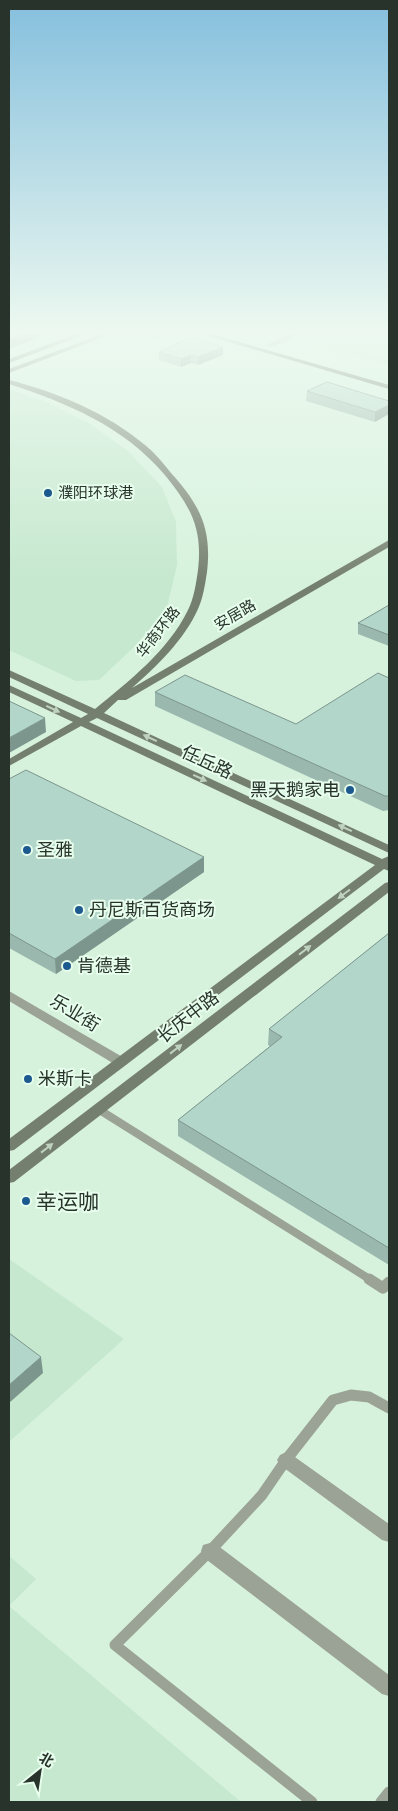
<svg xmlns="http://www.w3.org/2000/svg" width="398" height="1811" viewBox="0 0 398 1811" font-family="'Zilla Slab','Noto Sans SC',serif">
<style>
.built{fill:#c5e8ce}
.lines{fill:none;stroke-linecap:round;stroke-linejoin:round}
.path{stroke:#899d8e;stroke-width:2;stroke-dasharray:3 2;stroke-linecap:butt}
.lane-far1{stroke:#9ba296;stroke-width:8}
.lane{stroke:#9ba296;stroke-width:11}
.street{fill:#9ba296;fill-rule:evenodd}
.secondary{fill:#757f6f;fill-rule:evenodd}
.primary{fill:#5a6753;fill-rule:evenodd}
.wall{fill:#9ab8ae}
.shaded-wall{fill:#7d968d}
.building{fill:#b3d6ca;stroke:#7d968d}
.oneway{fill:#bfd2c1}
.poi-dot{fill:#1b598f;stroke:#e7feed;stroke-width:2}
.labels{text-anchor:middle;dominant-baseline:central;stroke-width:4;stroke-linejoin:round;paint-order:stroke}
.far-poi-label{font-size:15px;fill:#28332b;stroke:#e7feed;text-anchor:start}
.far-street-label{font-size:15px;fill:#28332b;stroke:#e7feed}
.street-label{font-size:18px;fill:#28332b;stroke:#e7feed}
.poi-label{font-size:18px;fill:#28332b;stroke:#e7feed;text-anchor:start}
.near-poi-label{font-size:21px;fill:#28332b;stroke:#e7feed;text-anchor:start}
</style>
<rect width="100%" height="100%" fill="#d6f2dd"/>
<path class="built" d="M323,330H389V366L298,340Z
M9,389L44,401L89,423L128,451L162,487L176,522L177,565L167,607L136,645L99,680L76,681L9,650Z
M9,1259L124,1339L9,1442Z
M9,1556L36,1579L9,1606L241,1802H9Z"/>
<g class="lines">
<path class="path" d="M150,334L163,336L151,339L148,337Z"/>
<path class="lane-far1" d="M98,1109L371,1280"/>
<path class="lane" d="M369,1279L383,1288L389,1282
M312,1802L115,1645L210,1551L262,1495L286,1460L333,1400L351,1395L369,1397L389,1408
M381,1802L389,1792"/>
<path class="street" d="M300,330H309L273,347L266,345Z
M9,991L126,1059L128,1062L126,1065H116L9,1001Z
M286,1452L292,1455L389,1524V1542L382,1540L280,1465L277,1460L280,1455Z
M210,1543L217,1545L389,1675V1696L382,1694L203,1557L201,1551L203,1545Z"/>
<path class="secondary" d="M87,330H97L9,363V359Z
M113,330H122L9,373V369Z
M9,380C57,392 107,413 145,445C155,453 163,463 171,473C200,505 212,529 207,572C205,585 203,598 198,609C184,640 157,666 132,688L389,540V547L126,700H118L104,713L389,845V853L97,718L89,722L382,859L389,856V871L384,869L14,1150L9,1151V1139L375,865L81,726L9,766V759L73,722L9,692V685L81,718L88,714L9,677V670L95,709C129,681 168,651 188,610C194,598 196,584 198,570C203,527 190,506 164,474C123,426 67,403 9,384Z
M389,882V892L14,1182L9,1183V1170L385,883Z"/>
<path class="primary" d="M188,330H198L389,385V389Z"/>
</g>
<path class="wall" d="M159,352L223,355L198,365L191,363L181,367L159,360Z
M307,391L389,401L375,422L306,401Z
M389,605V646L358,634V623Z
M389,678V810L383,811L155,706V692L296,724Z
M9,779L204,857V872L56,974L9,948Z
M389,933V1265L178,1136V1120L270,1046L268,1045L269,1029Z"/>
<path class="shaded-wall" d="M35,330H58L9,349V339Z
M223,347V355L198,365V357Z
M191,355V363L181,367V359Z
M389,405V414L375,422V412Z
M45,718L46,732L9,753V738Z
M204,857V872L56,974L55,959Z
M41,1357L43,1373L9,1403V1385Z"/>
<path class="building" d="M9,330H35L9,339Z
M191,337L223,347L198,357L191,355L181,359L159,352Z
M327,382L389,401V405L375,412L307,391Z
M389,605V635L358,623Z
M378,673L389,678V796H385L155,692L185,675L296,724Z
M9,701L45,718L9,738Z
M26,770L204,857L55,959L9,933V779Z
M389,933V1248L178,1120L282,1037L269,1029Z
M9,1333L41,1357L9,1385Z"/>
<defs><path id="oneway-solid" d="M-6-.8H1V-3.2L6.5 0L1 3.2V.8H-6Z" transform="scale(1.25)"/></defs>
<g class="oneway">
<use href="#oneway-solid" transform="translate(53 709) rotate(25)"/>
<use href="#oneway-solid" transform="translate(150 738) rotate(-155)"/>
<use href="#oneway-solid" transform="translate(200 778) rotate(25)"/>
<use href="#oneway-solid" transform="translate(345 828) rotate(-155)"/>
<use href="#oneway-solid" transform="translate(344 894) rotate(143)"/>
<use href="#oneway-solid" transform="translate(305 950) rotate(-38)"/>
<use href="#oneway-solid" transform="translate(176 1049) rotate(-38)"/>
<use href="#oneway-solid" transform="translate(47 1148) rotate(-38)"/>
</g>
<linearGradient id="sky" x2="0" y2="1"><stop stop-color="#85bfdd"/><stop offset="0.57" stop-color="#edf9f0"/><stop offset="1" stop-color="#edf9f0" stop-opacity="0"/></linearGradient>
<rect width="398" height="583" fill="url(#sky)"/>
<g class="poi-dot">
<circle cx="48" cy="493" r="5"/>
<circle cx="350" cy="790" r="5"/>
<circle cx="27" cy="850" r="5"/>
<circle cx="79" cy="910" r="5"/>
<circle cx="67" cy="966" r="5"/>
<circle cx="28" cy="1079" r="5"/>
<circle cx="26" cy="1201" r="5"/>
</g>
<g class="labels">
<g class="far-poi-label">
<text x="58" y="493">濮阳环球港</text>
</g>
<g class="far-street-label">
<text transform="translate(235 615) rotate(-30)">安居路</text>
<text transform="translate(158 632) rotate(-52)">华商环路</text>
</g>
<g class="street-label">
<text transform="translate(207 762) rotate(25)">任丘路</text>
<text transform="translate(75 1013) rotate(31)">乐业街</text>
<text transform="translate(188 1017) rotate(-38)">长庆中路</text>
</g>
<g class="poi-label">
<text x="340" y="790" text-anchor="end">黑天鹅家电</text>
<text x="37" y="850">圣雅</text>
<text x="89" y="910">丹尼斯百货商场</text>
<text x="77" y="966">肯德基</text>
<text x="38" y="1079">米斯卡</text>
</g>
<g class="near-poi-label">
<text x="36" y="1201">幸运咖</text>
</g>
</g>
<rect width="398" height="1811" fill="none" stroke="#28332b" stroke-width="20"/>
<g transform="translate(40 1771) rotate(30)" stroke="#e7feed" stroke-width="4" paint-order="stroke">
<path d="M0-4L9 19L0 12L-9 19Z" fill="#28332b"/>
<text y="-8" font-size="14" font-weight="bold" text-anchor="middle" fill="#28332b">北</text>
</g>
</svg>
